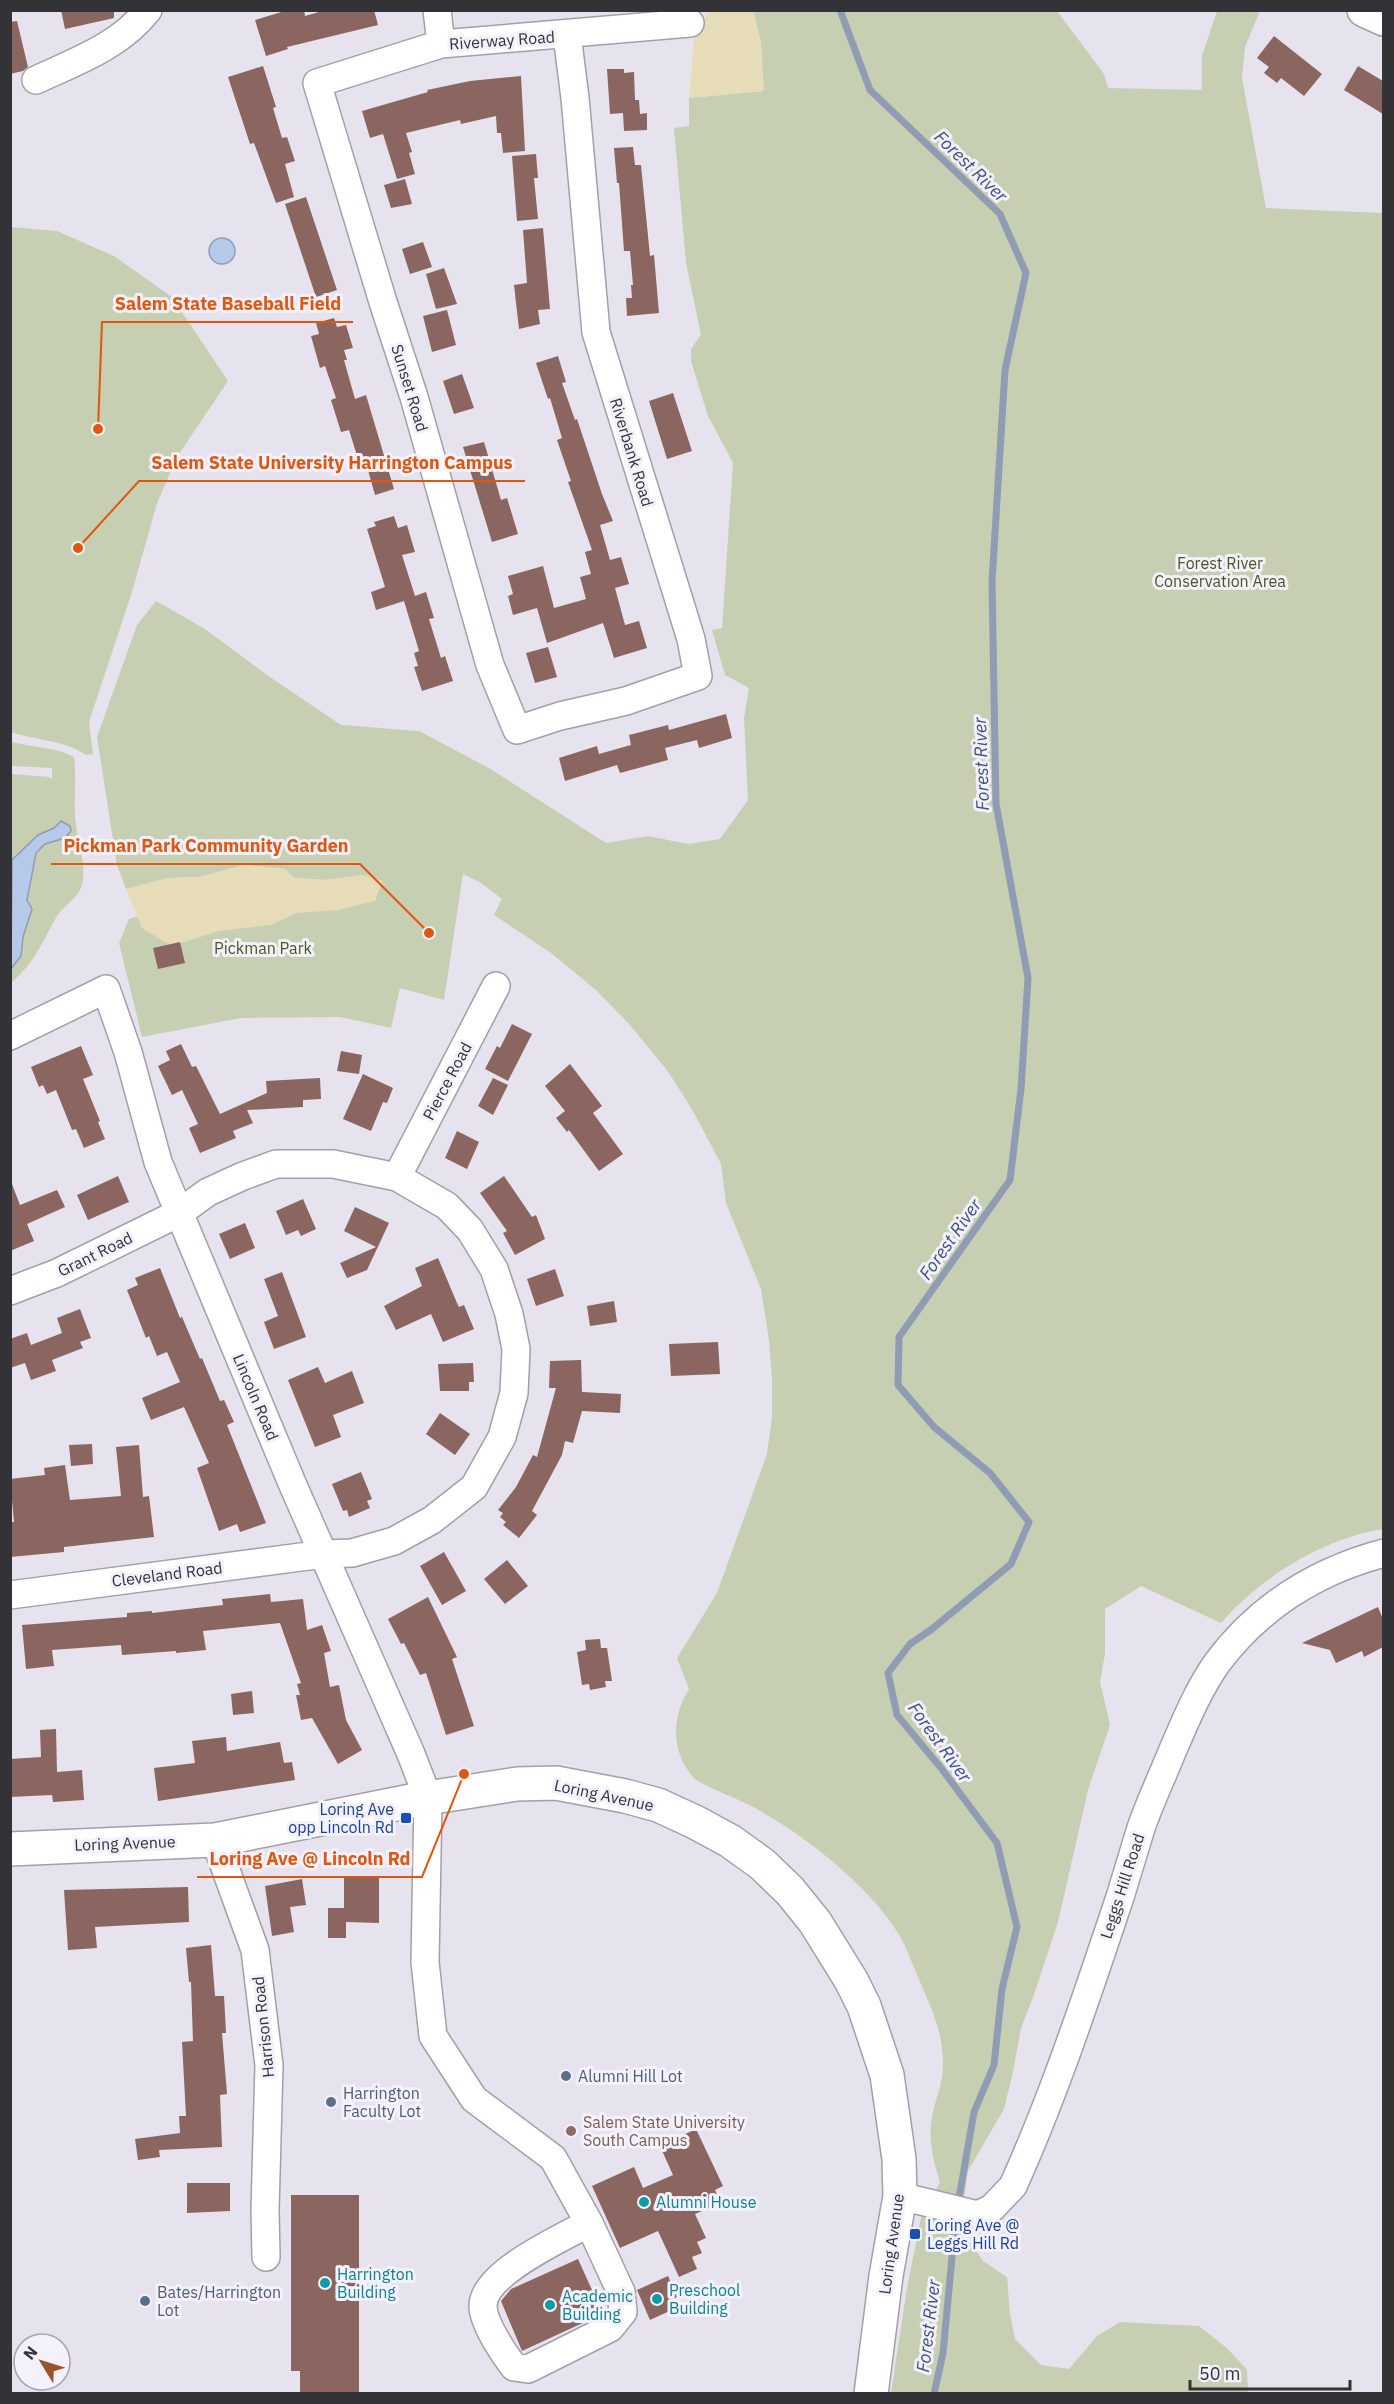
<svg xmlns="http://www.w3.org/2000/svg" width="1394" height="2404" viewBox="0 0 1394 2404" font-family="'IBM Plex Sans',sans-serif">
<style>
.green{fill:#c6cfb2}
.sand{fill:#e6dcb7}
.water{fill:#b7c9e9;stroke:#8f9cb3;stroke-width:1.5}
.lines{fill:none;stroke-linecap:round;stroke-linejoin:round}
.stream{stroke:#8f9cb3;stroke-width:7}
.building{fill:#8b655f}
.minor-casing{stroke:#a39fa9;stroke-width:30}
.major-casing{stroke:#a39fa9;stroke-width:36}
.highway-casing{stroke:#a39fa9;stroke-width:36}
.minor{stroke:#fff;stroke-width:27}
.major{stroke:#fff;stroke-width:33}
.highway{stroke:#fff;stroke-width:33}
.transit-dot{fill:#1a4fb4;stroke:#f4f0fc;stroke-width:2}
.service-dot{fill:#5c6f8a;stroke:#f4f0fc;stroke-width:2}
.education-dot{fill:#8d6e63;stroke:#f4f0fc;stroke-width:2}
.culture-dot{fill:#0f9aa8;stroke:#f4f0fc;stroke-width:2}
.labels{text-anchor:middle;dominant-baseline:central;stroke-width:6;stroke-linejoin:round;paint-order:stroke}
.street-label{font-size:16px;fill:#333236;stroke:#f4f0fc}
.park-label{font-size:16px;fill:#485620;stroke:#f4f0fc}
.transit-label{font-size:16px;fill:#164399;stroke:#f4f0fc;text-anchor:end}
.service-label{font-size:16px;fill:#4e5e75;stroke:#f4f0fc;text-anchor:start}
.education-label{font-size:16px;fill:#785e54;stroke:#f4f0fc;text-anchor:start}
.culture-label{font-size:16px;fill:#0d838f;stroke:#f4f0fc;text-anchor:start}
.water-label{font-size:18px;font-style:italic;fill:#3a517e;stroke:#f4f0fc}
.leader{fill:none;stroke:#df570e;stroke-width:2}
.callout-dot{fill:#df570e;stroke:#f4f0fc;stroke-width:2}
.callout-label{font-size:18px;text-anchor:middle;font-weight:bold;fill:#df570e;stroke:#f4f0fc;stroke-width:6;stroke-linejoin:round;paint-order:stroke}
</style>
<rect width="100%" height="100%" fill="#e7e3ee"/>
<path class="green" d="M753,11H1057L1104,74L1108,88L1202,90V56L1217,11H1260L1245,47L1242,78L1266,208L1383,213V1529C1322,1539 1261,1577 1221,1623L1141,1586L1105,1609V1654L1100,1682L1110,1725L1088,1790L1058,1922L1035,1992L1021,2028L1013,2072L1004,2109L968,2171L960,2227L983,2261L1007,2277L1010,2314L1015,2339L1041,2365L1069,2369L1097,2336L1120,2322L1199,2326L1228,2349L1247,2370L1248,2393H891L907,2288L921,2218L940,2182C934,2163 929,2144 931,2124C933,2104 943,2085 943,2066C944,2031 928,2001 915,1970C910,1958 905,1944 898,1933C890,1920 880,1908 870,1897C836,1861 798,1832 755,1808C743,1801 701,1785 694,1778C671,1753 671,1717 689,1689L677,1658L717,1593L767,1454L772,1417V1379L769,1340L761,1289L726,1203L721,1164L693,1111L667,1070L630,1025L596,990L551,953L494,915L502,899L481,883L463,874L444,1000L400,988L391,1028L340,1017L241,1018L142,1037L119,943L129,919L253,877L335,884L363,875L326,880L294,878L285,869L244,865L199,877L168,878L126,889L117,865L97,737L137,625L156,601L205,629L270,677L341,725L419,731L489,768L606,843L648,836L688,844L720,839L748,800L744,718L749,688L725,675L712,630L722,628L733,463L708,416L691,361V349L701,335L686,263L674,128L689,126V98L763,91L761,43Z
M11,227L57,231L114,256L172,297L228,381L177,457L157,503L132,592L89,722L93,754L86,755C63,739 36,741 11,732Z
M11,742L60,751L74,757C77,780 73,802 76,825C78,843 87,866 82,884C79,898 64,905 57,916C41,944 36,961 11,983V774L49,777L52,779V768L11,766Z"/>
<path class="sand" d="M709,11H753L761,43L764,91L689,98L694,40Z
M244,865L285,869L294,878L326,880L363,875L383,881L375,901L338,910L297,913L271,925L219,931L172,946L142,928L126,889L168,878L199,877Z"/>
<path class="water" d="M209 251a13 13 0 1 1 26 0a13 13 0 1 1-26 0Z
M61,821L70,826L71,831L65,838L45,844L36,853L27,900L32,909L23,937L21,956L11,969L12,860L38,835L54,828Z"/>
<g class="lines">
<path class="stream" d="M840,10L870,90L1000,214L1026,273L1005,370L992,582L996,804L1028,978L1021,1089L1010,1180L899,1337L898,1385L934,1427L990,1473L1029,1522L1011,1564L932,1629L910,1644L888,1673L897,1715L941,1768L997,1843L1017,1927L1002,1989L994,2065L974,2112L958,2204
M934,2394L943,2353L956,2215"/>
</g>
<path class="building" d="M61,10H114V18L65,29Z
M288,10H304L305,16L326,10H374L378,25L287,47L288,49L266,56L255,20Z
M17,21L28,67L23,71L10,74V22Z
M1274,36L1322,74L1304,96L1281,78L1277,83L1264,73L1269,67L1257,58Z
M263,66L276,107L273,108L282,138L287,137L295,161L285,164L294,197L276,203L254,143L250,144L228,77Z
M1358,66L1383,81V114L1344,90Z
M607,69H624V73L634,72L635,100H639L640,114L647,113V130L624,131L623,113L610,114Z
M521,76L525,151L503,153L501,133H497L496,116L461,124L460,120L406,133L412,152L409,153L415,174L397,179L383,134L370,138L362,111L428,92L427,90L470,81Z
M633,147L635,165H641L650,256L654,255L659,313L627,316L626,298H632L631,285H633L630,251H624L619,183H617L614,148Z
M536,154L538,178H534L538,219L517,221L512,156Z
M405,179L412,204L391,208L384,185Z
M306,197L337,290L316,297L285,204Z
M543,228L550,309L538,310L540,324L519,329L514,285L527,283L523,230Z
M423,242L432,267L410,274L402,249Z
M444,268L457,304L436,309L426,274Z
M447,310L456,345L432,352L423,316Z
M334,318L337,327L346,325L353,348L344,350L347,360H344L355,399L366,395L394,489L375,495L366,463L360,465L349,430L341,432L331,400L336,398L325,366L320,368L311,336L319,334L316,323Z
M558,356L566,382L562,383L575,420L577,419L602,494L613,521L600,525L610,560L621,557L629,584L615,588L625,625L639,621L647,648L614,658L603,623L547,643L537,608L513,615L508,596L513,594L508,576L543,566L554,608L586,599L580,577L591,574L585,552L592,550L568,482L571,481L557,440L562,438L550,398L548,399L536,363Z
M462,374L474,408L454,414L443,381Z
M673,393L692,451L667,459L649,401Z
M484,442L501,500L507,498L518,534L492,542L463,447Z
M394,516L398,528L407,525L415,552L402,555L415,596L426,592L434,618L429,619L441,658L445,656L453,681L422,691L414,667L418,666L414,653L419,651L404,601L376,610L371,592L385,587L367,529L376,526L374,522Z
M548,647L557,677L535,683L526,653Z
M726,714L732,738L699,748L697,740L665,748L668,760L620,773L617,765L565,781L559,758L597,746L599,754L631,745L629,735L668,725L669,730Z
M180,942L185,963L158,969L153,948Z
M512,1024L532,1034L508,1081L485,1069L497,1046L500,1048Z
M181,1044L192,1067L196,1066L220,1114L267,1093L266,1081L320,1078L321,1099L303,1100V1107L247,1110L253,1123L233,1131L236,1138L200,1153L189,1128L198,1124L182,1090L172,1095L158,1066L170,1060L166,1051Z
M81,1046L93,1075L83,1079L100,1121L98,1122L105,1139L84,1148L76,1129L72,1130L56,1090L47,1094L43,1085L39,1087L31,1067Z
M341,1051L362,1055L359,1074L337,1071Z
M570,1064L602,1106L593,1113L623,1154L599,1171L569,1130L567,1132L556,1118L565,1111L545,1086Z
M363,1074L393,1088L387,1103L383,1102L371,1131L343,1119Z
M493,1078L508,1085L493,1115L478,1106Z
M457,1131L479,1142L467,1169L445,1158Z
M118,1176L129,1202L88,1220L77,1195Z
M504,1176L532,1217L536,1215L545,1239L515,1255L503,1233L507,1231L480,1193Z
M10,1184H12L20,1205L57,1190L65,1207L27,1224L34,1241L10,1251Z
M303,1199L316,1229L301,1236L298,1230L286,1235L276,1211Z
M355,1207L389,1223L367,1270L347,1278L340,1263L376,1247L344,1231Z
M245,1223L255,1248L230,1259L219,1234Z
M438,1258L457,1303L459,1307L464,1305L474,1329L443,1342L431,1314L396,1330L384,1306L422,1286L415,1268Z
M160,1268L180,1318L182,1317L200,1359L202,1358L220,1401L224,1400L234,1422L227,1425L266,1523L240,1532L237,1524L219,1531L197,1468L209,1463L184,1407L151,1420L142,1398L180,1382L167,1352L157,1356L149,1336L146,1338L127,1290L138,1285L135,1278Z
M555,1269L564,1296L536,1306L527,1279Z
M282,1272L306,1337L274,1349L264,1322L278,1316L264,1279Z
M614,1301L617,1322L590,1326L587,1306Z
M80,1309L91,1338L80,1342L83,1348L52,1360L56,1371L31,1380L25,1363L10,1368V1339L27,1333L31,1345L62,1333L57,1318Z
M718,1342L720,1374L671,1376L669,1344Z
M581,1360L582,1392L621,1394L620,1413L582,1411L573,1443L565,1441L562,1455L532,1511L537,1515L519,1538L503,1525L506,1522L500,1517L503,1513L498,1510L516,1487L533,1455L537,1457L556,1388H549L550,1361Z
M473,1363L474,1382H469V1391H440L438,1364Z
M318,1367L325,1383L352,1371L364,1403L333,1415L341,1437L315,1447L288,1380Z
M440,1413L470,1434L455,1455L426,1434Z
M92,1444L93,1464L71,1466L69,1445Z
M139,1445L143,1497L149,1496L154,1537L64,1547V1552L10,1557V1522H14L10,1479L45,1475L44,1468L65,1465L70,1500L121,1496L116,1447Z
M361,1472L372,1499L367,1501L370,1508L349,1517L347,1510L343,1511L332,1484Z
M444,1552L466,1591L442,1605L420,1566Z
M507,1560L528,1586L505,1604L484,1579Z
M270,1594L271,1602L303,1599L307,1630L322,1625L331,1651L324,1653L330,1687L339,1685L346,1720L362,1750L338,1764L312,1718L301,1720L296,1695H300L297,1684L301,1683L280,1623L203,1631L206,1650L176,1653V1651L122,1655L121,1645L52,1650L54,1666L26,1669L22,1625L127,1617V1613L152,1611V1613L223,1605L222,1599Z
M428,1597L457,1657L452,1659L474,1726L446,1735L426,1673L420,1675L404,1643L401,1644L388,1619Z
M1378,1607L1383,1619V1647L1364,1657L1362,1651L1336,1663L1330,1650L1302,1643Z
M600,1639L601,1648H607L612,1681H605L606,1687L590,1690L589,1684L582,1685L577,1652L586,1650L585,1640Z
M252,1691L254,1713L233,1715L231,1694Z
M56,1729L57,1772L82,1770L84,1800L53,1802L52,1795L10,1797V1759L41,1757L40,1730Z
M226,1737L227,1751L280,1742L284,1763L292,1762L295,1780L158,1801L154,1768L195,1763L192,1741Z
M344,1878H379V1923L346,1922V1938H328V1908H344Z
M302,1879L306,1905L290,1907L294,1932L272,1936L265,1886Z
M188,1887L189,1922L95,1927L97,1948L68,1950L64,1890Z
M211,1945L215,1996H224L226,2033H222L227,2094L220,2095L222,2147L159,2150L160,2157L138,2160L135,2139L180,2133L179,2116H186L182,2042L193,2041L191,1982H189L186,1948Z
M696,2129L723,2186L715,2190L721,2203L695,2214L706,2238L697,2242L702,2253L692,2257L697,2269L679,2277L658,2231L620,2248L592,2186L634,2167L643,2188L673,2175L660,2146Z
M187,2183H230V2211L187,2213Z
M291,2195H359V2394H300V2371H291Z
M578,2259L602,2312L600,2315L522,2351L501,2301L511,2289Z
M668,2276L677,2297L670,2300L674,2309L650,2320L637,2290Z"/>
<g class="lines">
<defs>
<path id="minor" d="M437,10L441,44
M567,35L575,98L596,332L691,639L698,676L626,701L560,716L517,730L490,665L414,397L383,302L317,83L441,44L690,23
M36,80C77,61 120,46 148,10
M10,1036L106,989L128,1052L158,1162L292,1483L411,1754L428,1798L425,1962L433,2036L474,2099L553,2158L589,2223L621,2292L623,2312L610,2328L528,2369L514,2367C504,2354 483,2323 483,2306C483,2273 562,2238 589,2223
M397,1177L496,986
M10,1291L57,1273L179,1213L208,1192L243,1176L276,1164H333L397,1177L447,1206L470,1230L494,1269L509,1314L516,1349L514,1393L502,1437L474,1487L432,1520L394,1541L352,1553L324,1554L10,1595
M215,1840L255,1950L269,2065L265,2210L266,2257
M900,2196L978,2215L992,2208L1013,2186C1055,2093 1087,1995 1120,1897C1127,1874 1134,1851 1141,1828C1150,1802 1162,1777 1172,1752C1185,1722 1198,1690 1217,1663C1259,1607 1316,1571 1384,1553"/>
<path id="major" d="M1364,10L1384,19"/>
<path id="highway" d="M10,1849L215,1840L421,1799L517,1784L556,1783L625,1796L658,1805L695,1822L730,1841L762,1864L790,1891L815,1922L851,1980L864,2006L887,2075L899,2159L900,2196L886,2276L871,2394"/>
</defs>
<use href="#minor" class="minor-casing"/>
<use href="#major" class="major-casing"/>
<use href="#highway" class="highway-casing"/>
<use href="#minor" class="minor"/>
<use href="#major" class="major"/>
<use href="#highway" class="highway"/>
</g>
<g class="transit-dot">
<rect x="400" y="1812" width="12" height="12" rx="3"/>
<rect x="909" y="2228" width="12" height="12" rx="3"/>
</g>
<g class="service-dot">
<circle cx="566" cy="2076" r="6"/>
<circle cx="331" cy="2102" r="6"/>
<circle cx="145" cy="2301" r="6"/>
</g>
<circle class="education-dot" cx="571" cy="2131" r="6"/>
<g class="culture-dot">
<circle cx="644" cy="2202" r="6"/>
<circle cx="325" cy="2283" r="6"/>
<circle cx="657" cy="2299" r="6"/>
<circle cx="550" cy="2305" r="6"/>
</g>
<g class="labels">
<g class="street-label">
<text transform="translate(502 40) rotate(-4)">Riverway Road</text>
<text transform="translate(410 388) rotate(73)">Sunset Road</text>
<text transform="translate(632 452) rotate(73)">Riverbank Road</text>
<text transform="translate(447 1081) rotate(-62)">Pierce Road</text>
<text transform="translate(95 1254) rotate(-26)">Grant Road</text>
<text transform="translate(256 1397) rotate(67)">Lincoln Road</text>
<text transform="translate(167 1574) rotate(-7)">Cleveland Road</text>
<text transform="translate(604 1795) rotate(12)">Loring Avenue</text>
<text transform="translate(125 1843) rotate(-2)">Loring Avenue</text>
<text transform="translate(1122 1886) rotate(-72)">Leggs Hill Road</text>
<text transform="translate(263 2027) rotate(-96)">Harrison Road</text>
<text transform="translate(891 2244) rotate(-82)">Loring Avenue</text>
</g>
<g class="park-label">
<text x="1220" y="563">Forest River<tspan x="1220" dy="18">Conservation Area</tspan></text>
<text x="263" y="948">Pickman Park</text>
</g>
<g class="transit-label">
<text x="394" y="1809">Loring Ave<tspan x="394" dy="18">opp Lincoln Rd</tspan></text>
<text x="927" y="2225" text-anchor="start">Loring Ave @<tspan x="927" dy="18">Leggs Hill Rd</tspan></text>
</g>
<g class="service-label">
<text x="578" y="2076">Alumni Hill Lot</text>
<text x="343" y="2093">Harrington<tspan x="343" dy="18">Faculty Lot</tspan></text>
<text x="157" y="2292">Bates/Harrington<tspan x="157" dy="18">Lot</tspan></text>
</g>
<g class="education-label">
<text x="583" y="2122">Salem State University<tspan x="583" dy="18">South Campus</tspan></text>
</g>
<g class="culture-label">
<text x="656" y="2202">Alumni House</text>
<text x="337" y="2274">Harrington<tspan x="337" dy="18">Building</tspan></text>
<text x="669" y="2290">Preschool<tspan x="669" dy="18">Building</tspan></text>
<text x="562" y="2296">Academic<tspan x="562" dy="18">Building</tspan></text>
</g>
<g class="water-label">
<text transform="translate(971 166) rotate(44)">Forest River</text>
<text transform="translate(981 764) rotate(-92)">Forest River</text>
<text transform="translate(950 1239) rotate(-55)">Forest River</text>
<text transform="translate(940 1742) rotate(54)">Forest River</text>
<text transform="translate(928 2326) rotate(-83)">Forest River</text>
</g>
</g>
<path class="leader" d="M98 429L102 322H353M78 548L139 481H525M429 933L360 864H51M464 1774L422 1877H197"/>
<g class="callout-dot">
<circle cx="98" cy="429" r="6"/>
<circle cx="78" cy="548" r="6"/>
<circle cx="429" cy="933" r="6"/>
<circle cx="464" cy="1774" r="6"/>
</g>
<g class="callout-label">
<text x="228" y="310">Salem State Baseball Field</text>
<text x="332" y="469">Salem State University Harrington Campus</text>
<text x="206" y="852">Pickman Park Community Garden</text>
<text x="310" y="1865">Loring Ave @ Lincoln Rd</text>
</g>
<rect width="1394" height="2404" fill="none" stroke="#333236" stroke-width="24"/>
<g transform="translate(42 2362) rotate(308)"><circle r="28" fill="#f4f0fc" stroke="#a7a4ad" stroke-width="1.5"/>
<path d="M0-4.5L10 22L0 15L-10 22Z" fill="#995529"/>
<text y="-9" font-size="16" font-weight="bold" text-anchor="middle" fill="#333236">N</text>
</g>
<path d="M1190 2380v9h160v-9" fill="none" stroke="#333236" stroke-width="3"/>
<text x="1199" y="2380" font-size="18" fill="#333236" stroke="#f4f0fc" stroke-width="4.5" paint-order="stroke">50 m</text>
</svg>
